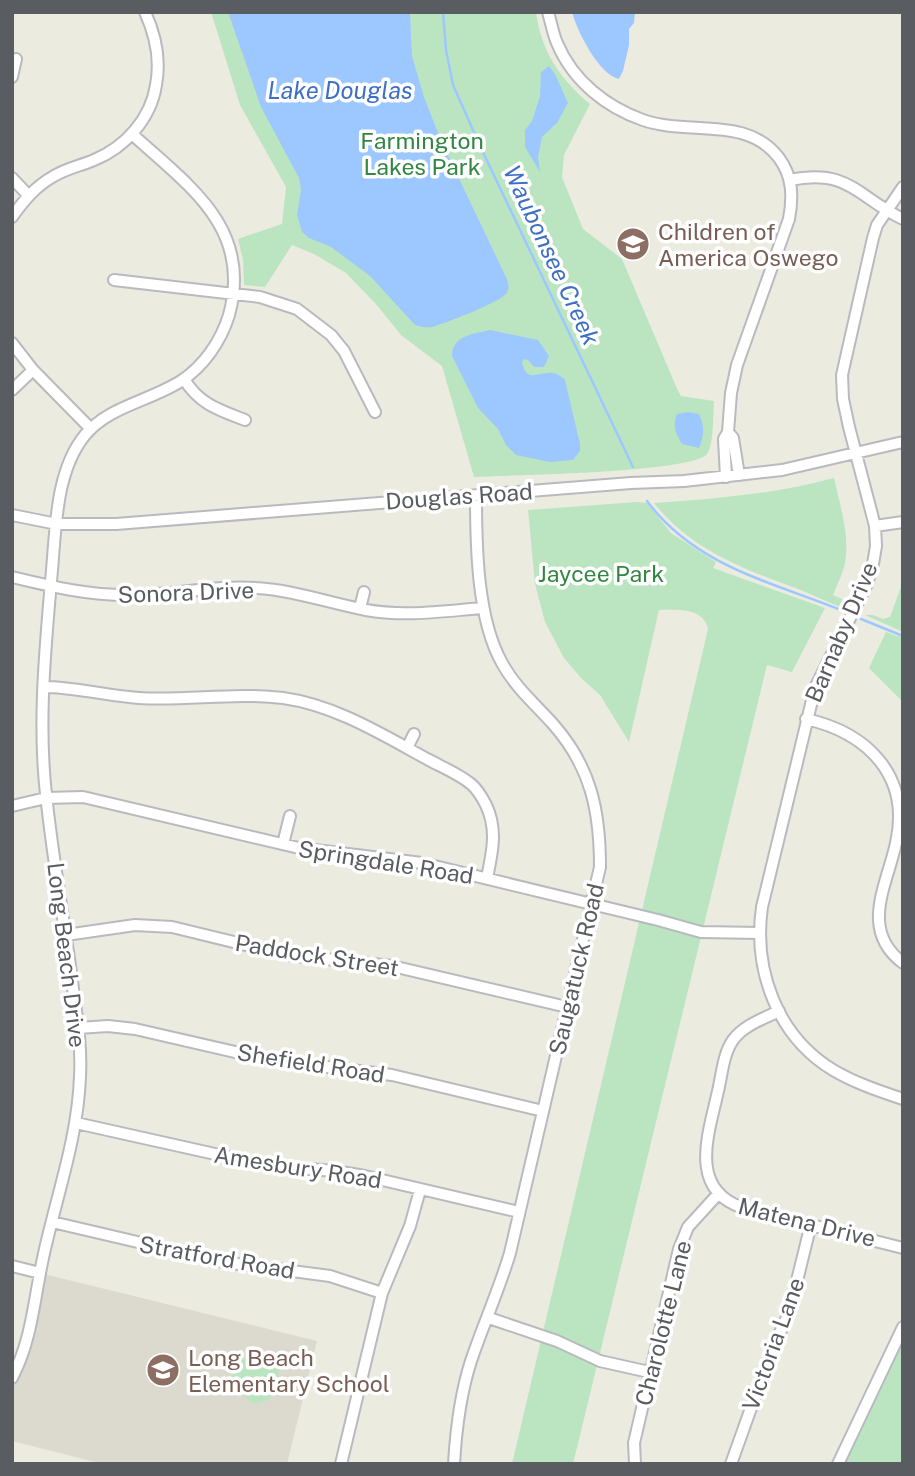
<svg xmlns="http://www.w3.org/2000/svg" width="915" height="1476" viewBox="0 0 915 1476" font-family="'Public Sans',sans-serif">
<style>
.education{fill:#dcdace}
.green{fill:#bbe5c0}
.water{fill:#9dc8ff}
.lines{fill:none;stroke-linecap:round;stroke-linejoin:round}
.stream{stroke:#9dc8ff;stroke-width:2.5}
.minor-casing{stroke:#b8babf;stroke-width:14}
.minor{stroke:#fff;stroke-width:10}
.labels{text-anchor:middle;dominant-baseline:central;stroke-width:7;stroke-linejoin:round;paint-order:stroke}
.park-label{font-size:23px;fill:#338641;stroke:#fff}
.education-label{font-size:23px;fill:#785e54;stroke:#fff;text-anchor:start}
.street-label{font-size:23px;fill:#595c61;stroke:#fff}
.water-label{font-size:24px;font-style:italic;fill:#3e6fc4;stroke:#fff}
</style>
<rect width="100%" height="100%" fill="#ecebe0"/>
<path class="education" d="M40,1273L317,1341L287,1464H103L12,1441V1378Z"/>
<path class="green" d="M211,12H536C541,51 560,79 590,104L564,155L562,177L583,229L622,259L678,391L681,396L714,401C713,413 714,445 707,454C692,473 510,475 474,477L442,366L401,335L375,303L346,273L314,254L292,245L265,287L244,285L243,260L238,239L282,224L286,187L240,105Z
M834,478C840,506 850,534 845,563C843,574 837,584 833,595L844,600L843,606L840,607C823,600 807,592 790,586C738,567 690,548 654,503C715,499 775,494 834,478Z
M637,502L647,503L671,533L716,562L713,568L825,608L792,672L767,665L573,1464H512L708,629C703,607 677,610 659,610L629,742L600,695L581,678L564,658L545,622L535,584L528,510Z
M903,581V632L865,615H873L883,619L890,617Z
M886,632L903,638V702L869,668Z
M903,1340V1464H844Z
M261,1352L280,1370L269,1400L253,1404L230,1381L239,1359Z"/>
<path class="water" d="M228,12H410L412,56L424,97L442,143L506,277C508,282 510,288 507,293C501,302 444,324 432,327C426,328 421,327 415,325L370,276L331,247L309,238L302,232L297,215L301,190L299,178L261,107Z
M572,12H635L634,23L629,29V45L623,71L619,79C599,75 577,31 572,12Z
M549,66L555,74L568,103L557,123L542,137L538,157L540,172L525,147V130L532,121L540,96L541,72Z
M490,330L538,340L549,356L544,367H534L528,360L524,359L522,362C528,391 546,360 565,380L580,444V451L573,460L550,462L516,455L506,445L498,429L478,408L452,356C452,335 474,334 490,330Z
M688,412L699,414C705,426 704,436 699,448L682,444C676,434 672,426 677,414Z"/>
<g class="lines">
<path class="stream" d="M443,12L446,50L453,85L481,148L633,467
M647,501C695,566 772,582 843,611
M861,619L903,636"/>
<defs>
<path id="minor" d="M548,12C551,22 553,34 557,43C573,81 606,107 643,120C688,136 747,115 779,158C793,177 793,197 789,219L737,365L731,393L728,432L724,439L726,477
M12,77L16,59
M12,178L28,195
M790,180C849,168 857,197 903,219
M903,187L877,225L873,238L842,375L843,399L849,427L875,526L876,546L873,564L867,584L815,688L762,907C753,970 777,1036 833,1070C855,1083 879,1091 903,1099
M12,217C24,200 36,186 54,176C67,168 80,166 94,160C126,147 151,118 156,85C161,59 156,36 145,12
M114,280L260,297L297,309L331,335L344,351L375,412
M12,343L33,370L91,429
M184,379C199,404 219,410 245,420
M12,390L33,370
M728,432L733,438L739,475
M12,515L57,524H116L631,483L684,481L782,470L903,442
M875,526L903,522
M12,577C53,587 91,596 133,595C174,595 216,585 256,588C294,590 329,603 366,610C405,617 444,611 483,608
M360,608L364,592
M44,687C76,687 107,696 139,698C187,701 235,692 283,698C335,705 383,735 429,760C442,767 459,774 471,784C477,789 483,799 486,805C498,830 492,853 487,878
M806,719C868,733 911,776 896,843C887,885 859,930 903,963
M407,748L414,734
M12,806L46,798L83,797L299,848L422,863L658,920L701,932L759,933
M283,844L290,816
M66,935L135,925L172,927L287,955L392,966L567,1007
M779,1011C763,1019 744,1025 733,1040C723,1054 722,1075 718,1091C709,1133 687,1189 743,1208L903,1248
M78,1028L108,1026L135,1029L270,1060L392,1075L543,1111
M76,1123L269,1166L335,1171L365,1176L519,1212
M52,1222L223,1262L330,1276L382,1293
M12,1266L40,1273
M489,1318L557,1341L600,1361L649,1372
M12,1378C32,1340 34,1299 43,1258C56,1197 78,1138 80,1076C82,1041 75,1007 71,973C63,913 52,854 46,794C38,723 45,652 51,581C56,533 54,473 85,435C109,406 150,401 181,381C204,366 221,341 229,315C253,228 189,186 132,134
M341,1464L382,1293L410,1226L420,1190
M454,1464C456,1429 460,1395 471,1361C483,1325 499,1290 510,1253L600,867C600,811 591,767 553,724C535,704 515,687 502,663C477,619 476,545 476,496
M635,1464L634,1443L679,1249L688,1227L719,1193
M731,1464L771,1352L789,1313L811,1224
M838,1464L903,1327"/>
</defs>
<use href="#minor" class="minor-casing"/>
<use href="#minor" class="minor"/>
</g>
<defs>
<symbol id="school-disc" viewBox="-11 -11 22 22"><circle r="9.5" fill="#8d6e63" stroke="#fff"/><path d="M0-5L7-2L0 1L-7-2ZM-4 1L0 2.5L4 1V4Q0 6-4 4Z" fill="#fff"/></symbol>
</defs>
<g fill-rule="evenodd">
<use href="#school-disc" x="614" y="225" width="38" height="38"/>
<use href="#school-disc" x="144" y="1351" width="38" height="38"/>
</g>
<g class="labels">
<g class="park-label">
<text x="422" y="140">Farmington<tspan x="422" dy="26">Lakes Park</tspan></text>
<text x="601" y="573">Jaycee Park</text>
</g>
<g class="education-label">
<text x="658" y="231">Children of<tspan x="658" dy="26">America Oswego</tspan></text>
<text x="188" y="1357">Long Beach<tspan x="188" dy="26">Elementary School</tspan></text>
</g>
<g class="street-label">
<text transform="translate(459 496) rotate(-4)">Douglas Road</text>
<text transform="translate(186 592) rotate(-2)">Sonora Drive</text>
<text transform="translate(841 632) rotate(-67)">Barnaby Drive</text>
<text transform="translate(386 862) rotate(9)">Springdale Road</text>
<text transform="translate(67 955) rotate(83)">Long Beach Drive</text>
<text transform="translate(317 955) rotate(9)">Paddock Street</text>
<text transform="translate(576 969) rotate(-77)">Saugatuck Road</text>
<text transform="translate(311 1063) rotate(9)">Shefield Road</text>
<text transform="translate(298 1167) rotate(9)">Amesbury Road</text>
<text transform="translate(807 1222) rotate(14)">Matena Drive</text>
<text transform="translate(217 1257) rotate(10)">Stratford Road</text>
<text transform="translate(663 1323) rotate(-76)">Charolotte Lane</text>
<text transform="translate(773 1344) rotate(-70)">Victoria Lane</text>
</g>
<g class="water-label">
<text x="340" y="90">Lake Douglas</text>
<text transform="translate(552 255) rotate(65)">Waubonsee Creek</text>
</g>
</g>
<rect width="915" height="1476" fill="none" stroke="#595c61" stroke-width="28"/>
</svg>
